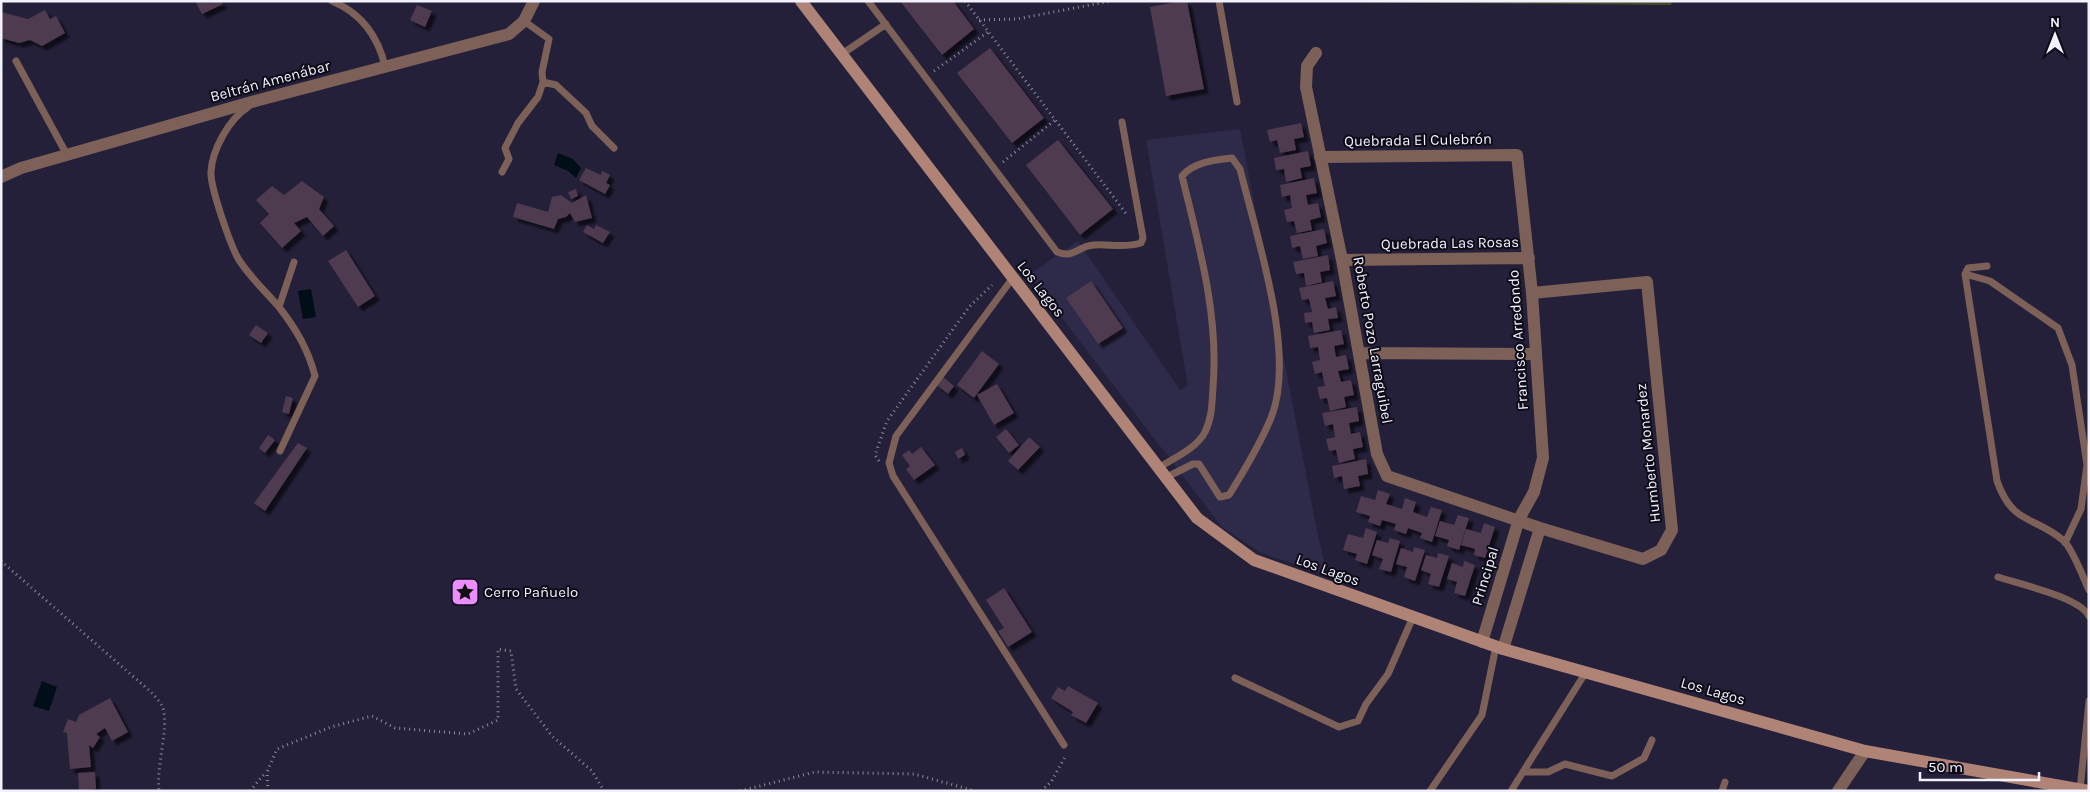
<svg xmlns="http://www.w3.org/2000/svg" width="2090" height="792" viewBox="0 0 2090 792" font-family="Karla,sans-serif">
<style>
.built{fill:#2e2a49}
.green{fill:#484b27}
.water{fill:#000e18}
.building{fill:#4f3a50;filter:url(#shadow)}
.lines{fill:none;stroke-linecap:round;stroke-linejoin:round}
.path{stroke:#8d8a9e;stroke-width:3;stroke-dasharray:1 4;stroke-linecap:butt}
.service{stroke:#7d6159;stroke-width:7}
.minor{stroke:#7d6159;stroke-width:12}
.secondary{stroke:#af8376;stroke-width:12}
.labels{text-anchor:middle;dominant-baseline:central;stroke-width:4;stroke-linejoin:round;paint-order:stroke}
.street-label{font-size:15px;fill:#f2f1ff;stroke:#0d0c17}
.poi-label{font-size:15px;fill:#f2f1ff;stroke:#0d0c17;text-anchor:start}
</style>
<defs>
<filter id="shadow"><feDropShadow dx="4.5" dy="4.5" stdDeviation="1" flood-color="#0009"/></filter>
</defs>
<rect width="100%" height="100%" fill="#242039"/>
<path class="built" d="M1240,129L1316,526L1327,575L1261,553L1222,527L1029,275L1078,241L1180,390L1188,386L1146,140Z"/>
<path class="green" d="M1245,1H1672L1671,5Z"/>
<path class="water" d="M558,153L573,159L581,168L576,178L568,171L554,165Z
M311,289L316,317L303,319L298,291Z
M42,681L57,687L49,711L33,706Z"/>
<path class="building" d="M195,1H221L223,4L202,14Z
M900,1H953L974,29L942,55Z
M1181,1H1187L1204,89L1166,96L1150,7Z
M417,5L432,11L425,27L410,20Z
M45,10L50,19L56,16L65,33L42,46L30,40L19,43L1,38V12L28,19Z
M990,48L1044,118L1012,143L957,73Z
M1301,123L1304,137L1294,139L1296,150L1280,153L1277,140L1270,142L1267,130Z
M1058,140L1113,209L1080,235L1026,165Z
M1308,151L1311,166L1300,168L1302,178L1286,182L1284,169L1276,170L1274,158Z
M586,168L601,175L602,171L610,175L606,183L610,185L605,194L579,180Z
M1314,178L1317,193L1306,195L1308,205L1318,203L1321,217L1310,220L1312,230L1297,233L1294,221L1287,222L1284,210L1292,208L1290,195L1282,197L1280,185Z
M302,181L324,197L319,209L334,226L323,236L307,217L294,223L301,231L282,248L260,223L269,214L256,200L272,186L284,195Z
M576,189L578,196L571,199L568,192Z
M561,195L572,203L586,195L592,218L575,222L570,213L566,217L558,219L554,229L513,217L517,203L548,212L552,197Z
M587,225L594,229L596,225L610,232L603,243L583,232Z
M1324,229L1327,243L1316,246L1318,256L1303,259L1300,246L1292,248L1290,236Z
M346,250L375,296L358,307L328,261Z
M1328,255L1330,270L1320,272L1322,282L1306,286L1304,273L1296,274L1293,262Z
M1091,281L1123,328L1098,344L1066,298Z
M1333,281L1336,296L1325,298L1328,309L1336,307L1338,318L1328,319L1330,330L1314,333L1312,322L1305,323L1304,313L1312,312L1309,299L1302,300L1299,288Z
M256,325L268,333L261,343L249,335Z
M1341,330L1344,344L1334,346L1336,357L1346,355L1349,369L1338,371L1341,382L1351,380L1354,395L1344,397L1346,407L1330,411L1327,398L1320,399L1317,387L1325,386L1322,372L1315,374L1312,362L1320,360L1318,347L1310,348L1308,336Z
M982,351L999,364L974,398L957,385Z
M943,377L954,386L948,394L937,385Z
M997,384L1014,413L994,425L977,395Z
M286,396L293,398L289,414L282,412Z
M1357,407L1359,421L1349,423L1351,434L1360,432L1363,447L1353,449L1355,459L1339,463L1336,450L1329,451L1326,439L1335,437L1333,424L1325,426L1322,413Z
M1006,429L1019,445L1009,453L996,437Z
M268,435L275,440L265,453L259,448Z
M1029,437L1040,447L1018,470L1008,461Z
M298,443L307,448L265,511L254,503Z
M921,447L935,465L914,480L906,469L910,466L902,455L909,450L912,454Z
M962,448L965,455L958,459L955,452Z
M1366,459L1368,474L1358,476L1360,486L1344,489L1342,476L1334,478L1332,466Z
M1378,490L1390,494L1386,504L1402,509L1405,498L1416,502L1413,512L1427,517L1431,507L1442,510L1432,542L1420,538L1422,533L1408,528L1406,534L1394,530L1396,524L1382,520L1380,526L1368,522L1370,516L1356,512L1361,496L1375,500Z
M1458,515L1469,518L1459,550L1447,546L1449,540L1435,536L1440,521L1454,525Z
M1484,523L1495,527L1485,558L1474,555L1475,549L1461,545L1466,529L1481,533Z
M1366,528L1377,532L1367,564L1355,560L1357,554L1343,550L1348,534L1363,538Z
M1390,538L1400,541L1391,572L1379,569L1383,559L1372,555L1377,540L1388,543Z
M1414,547L1425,550L1415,581L1404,577L1407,567L1396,564L1401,548L1413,552Z
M1438,553L1449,556L1439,587L1428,584L1431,574L1421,570L1426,555L1437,558Z
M1464,561L1475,565L1465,596L1454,593L1457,582L1447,579L1452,563L1463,567Z
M1004,588L1032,632L1008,647L998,631L1004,628L986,600Z
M1068,686L1098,703L1086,723L1071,715L1073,712L1051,698L1058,687L1065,691Z
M110,698L128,732L112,741L105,728L96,734L100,737L93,748L89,745L91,767L70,769L67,733L63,732L68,719L76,722L79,715Z
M95,772L96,789L79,790L78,773Z"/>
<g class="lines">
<path class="path" d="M965,1L1128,216
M979,20L1017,19L1111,1
M934,71L988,32
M1003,162L1055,120
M879,461L875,455L887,421L969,307L992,285
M1,561L151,692C155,697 161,702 163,708C169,729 156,766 159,791
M250,791L266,772
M268,791L267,772L277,749L331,727L372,716L395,728L468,734L498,720V649L511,651L516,689L552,736L592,771L604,791
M740,791L815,772L914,774L975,791
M1041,791L1051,782L1065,757L1063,755"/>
<path class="service" d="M332,1C361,13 378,37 385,66
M868,1L1057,252C1075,259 1077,246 1094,245C1110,244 1125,248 1141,243L1143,238L1122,122
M1219,1L1237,102
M842,54L886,24
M16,61L67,155
M543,82L556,85L586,113L592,126L614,148
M248,107C229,119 212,150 211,172C210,187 231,247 239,260C250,277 266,292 279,307L294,262
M502,172L509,159L505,148L518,123L538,97L543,82L542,72L549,39L524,21
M1987,266L1968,268L1965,274L1997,481C2013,526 2034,515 2064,541C2073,550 2083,577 2089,590
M1965,274L1990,281L2058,328L2072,365L2087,465L2081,509L2065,543
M1012,279L896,436L889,463L893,476L1064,745
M279,307C296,329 308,349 315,376L280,451
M1160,467C1174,458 1197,448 1205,432C1212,418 1212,403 1213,387C1219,315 1199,246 1182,176C1193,162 1215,160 1232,158L1240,169C1256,235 1297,354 1271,418C1260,444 1244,471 1229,495L1220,497L1199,464H1193L1167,477
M1998,577C2019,584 2079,597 2089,616
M1235,678L1339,727L1358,721L1366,704L1388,674L1413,617
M1523,772H1548L1565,764L1612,776L1644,758L1652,740
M2080,790L2089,701
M1430,791L1482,715L1496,646
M1511,791L1586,672
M1722,791L1725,782"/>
<path class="minor" d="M1316,53L1307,66L1306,87L1342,260L1377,454L1387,476L1540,528L1643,559L1661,550L1672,530L1647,282L1532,293
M1320,157L1517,155L1532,293L1543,458L1534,492L1519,519L1482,642
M1,177L21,168L259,100L509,34L524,21L534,1
M1342,260L1529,258
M1359,353L1536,354
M1503,649L1540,528
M1838,791L1865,751"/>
<path class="secondary" d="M801,1L1197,518L1254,560L1503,649L1865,751L2089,791"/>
</g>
<defs>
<symbol id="sight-square" viewBox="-11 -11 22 22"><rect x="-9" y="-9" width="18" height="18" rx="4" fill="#eb8dfc" stroke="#0d0c17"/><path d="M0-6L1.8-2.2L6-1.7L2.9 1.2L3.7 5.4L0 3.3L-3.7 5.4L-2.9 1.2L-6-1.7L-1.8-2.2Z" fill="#111"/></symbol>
</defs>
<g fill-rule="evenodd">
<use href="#sight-square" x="449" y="576" width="32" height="32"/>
</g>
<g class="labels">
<g class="street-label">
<text transform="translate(270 81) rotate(-15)">Beltrán Amenábar</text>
<text transform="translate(1418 140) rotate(-1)">Quebrada El Culebrón</text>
<text transform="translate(1450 243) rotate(-1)">Quebrada Las Rosas</text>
<text transform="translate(1041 289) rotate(52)">Los Lagos</text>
<text transform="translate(1373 340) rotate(80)">Roberto Pozo Larraguibel</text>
<text transform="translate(1518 340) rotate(-94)">Francisco Arredondo</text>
<text transform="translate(1648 453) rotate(-96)">Humberto Monardez</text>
<text transform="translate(1328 570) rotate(20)">Los Lagos</text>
<text transform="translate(1485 576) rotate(-73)">Principal</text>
<text transform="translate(1713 691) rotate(16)">Los Lagos</text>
</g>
<g class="poi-label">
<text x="484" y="592">Cerro Pañuelo</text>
</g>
</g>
<rect width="2090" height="792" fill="none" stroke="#f2f1ff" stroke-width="5"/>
<g transform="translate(2055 35)" stroke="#0d0c17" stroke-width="4" paint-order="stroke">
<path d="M0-4L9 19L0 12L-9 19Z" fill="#f2f1ff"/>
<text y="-8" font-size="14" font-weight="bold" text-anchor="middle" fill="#f2f1ff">N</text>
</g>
<path d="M1920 772v8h119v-8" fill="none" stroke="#f2f1ff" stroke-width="2.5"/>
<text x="1928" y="772" font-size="15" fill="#f2f1ff" stroke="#0d0c17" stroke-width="4" paint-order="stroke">50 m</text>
</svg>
